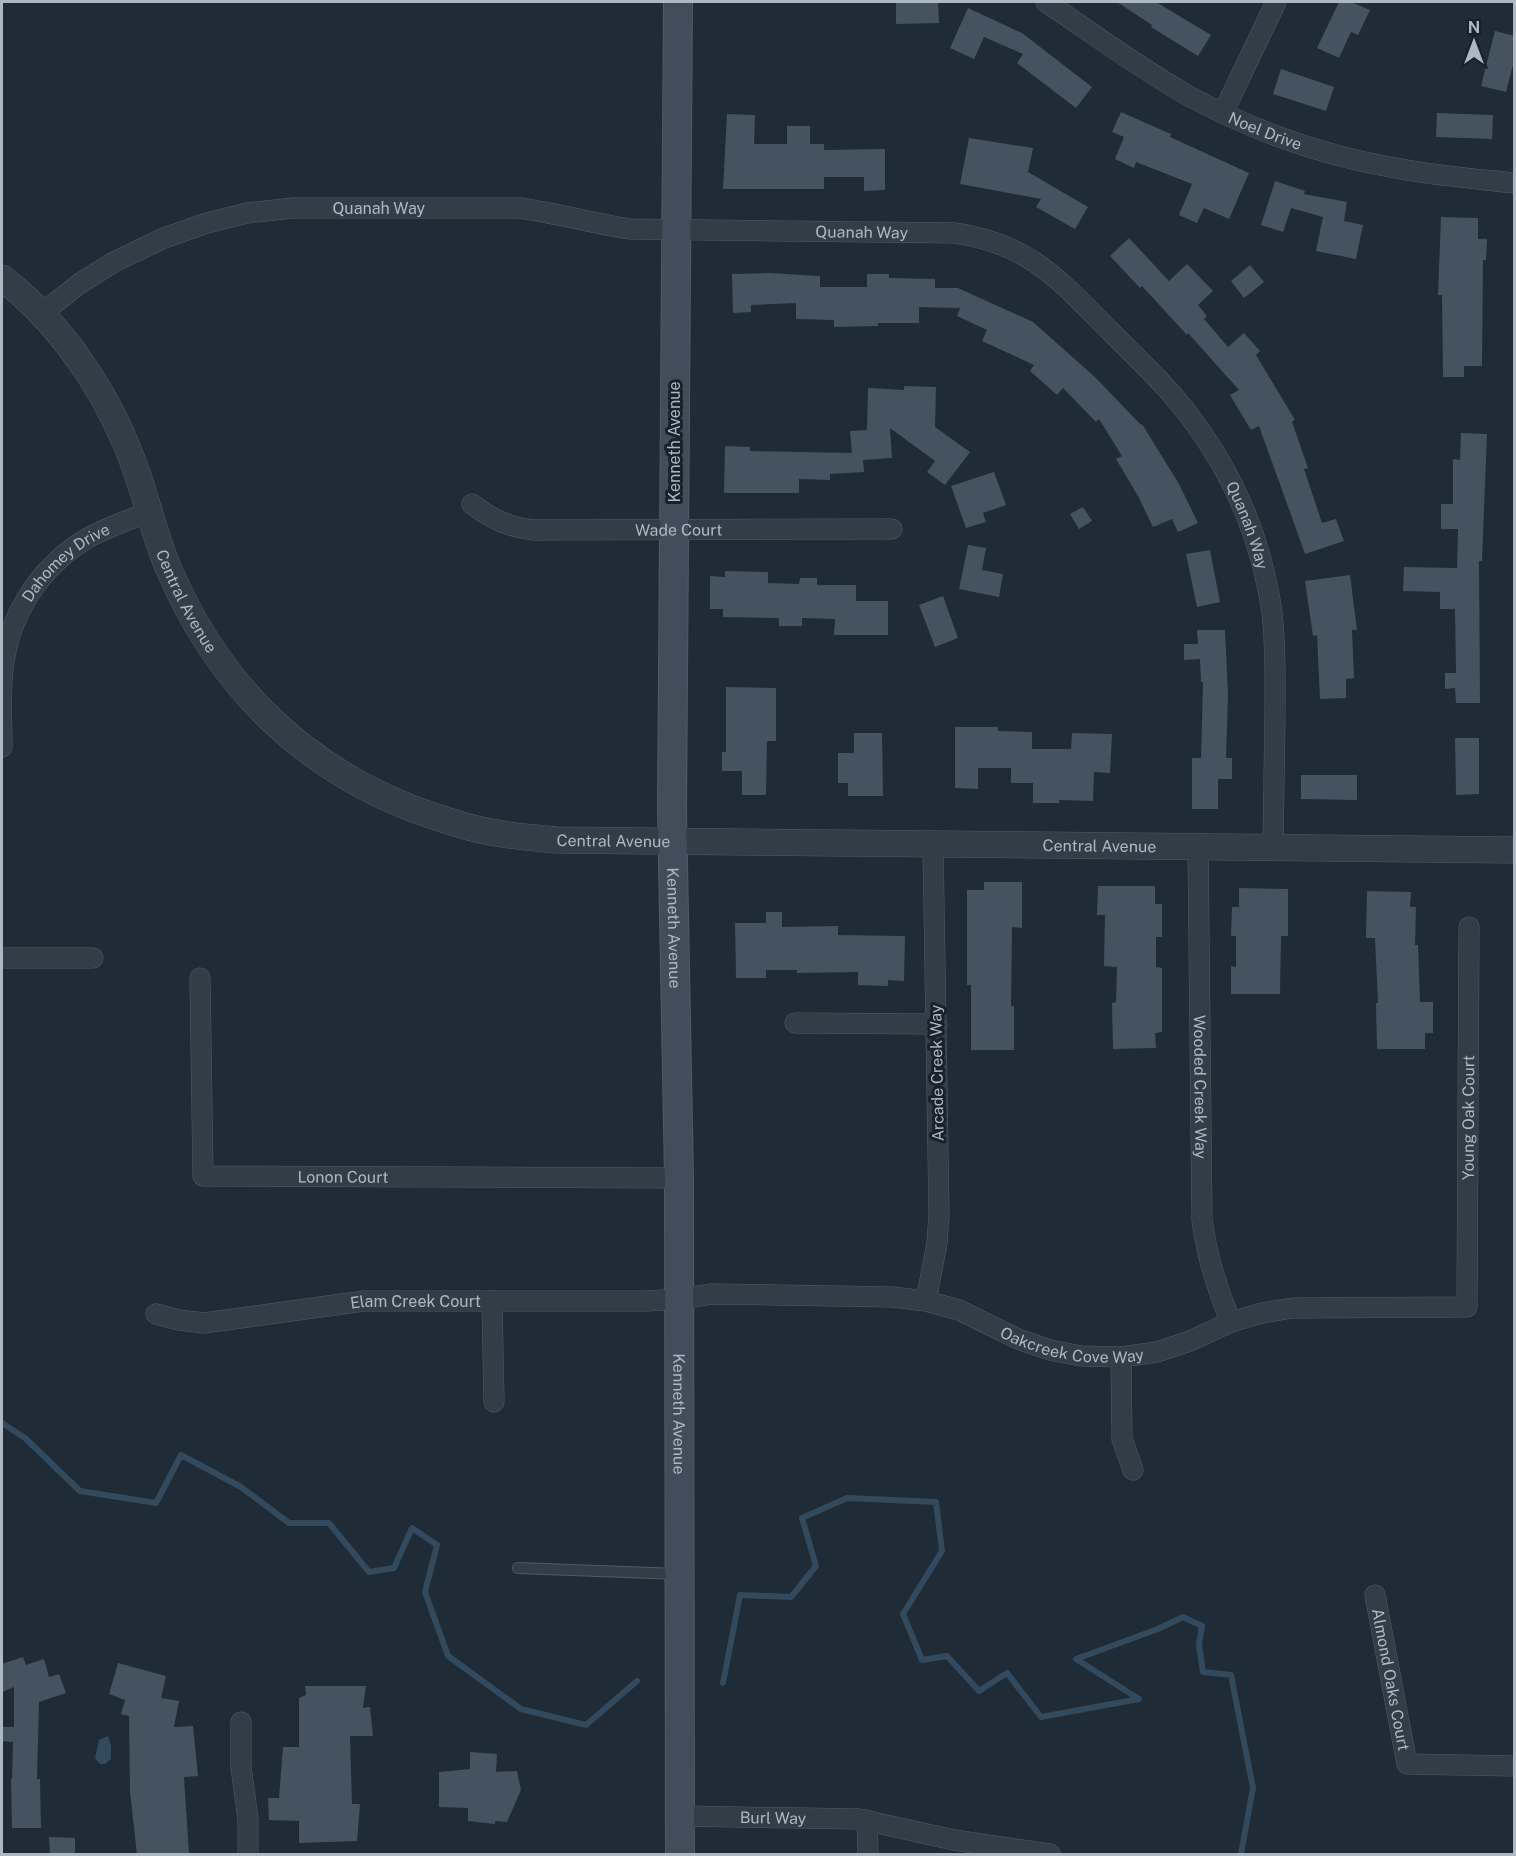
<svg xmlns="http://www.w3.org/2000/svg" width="1516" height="1856" viewBox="0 0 1516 1856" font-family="'Public Sans',sans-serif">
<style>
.water{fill:#33495e}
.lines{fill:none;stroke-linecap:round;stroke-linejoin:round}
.stream{stroke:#33495e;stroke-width:6}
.building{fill:#455360}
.service-casing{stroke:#505b65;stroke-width:12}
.minor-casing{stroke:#505b65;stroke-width:21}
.tertiary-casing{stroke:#505b65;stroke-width:27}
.secondary-casing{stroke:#505b65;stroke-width:30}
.service{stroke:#333d47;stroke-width:10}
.minor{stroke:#333d47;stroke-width:20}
.tertiary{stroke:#333d47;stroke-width:26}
.secondary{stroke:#414d5a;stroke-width:28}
.labels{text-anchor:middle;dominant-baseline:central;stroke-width:6;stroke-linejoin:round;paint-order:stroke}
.street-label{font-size:16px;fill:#adb8c4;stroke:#19222b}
</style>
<rect width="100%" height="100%" fill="#1f2b36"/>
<path class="water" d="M108,1736L111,1745V1759L105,1764H100L95,1758L99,1740Z"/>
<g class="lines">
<path class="stream" d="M2,1423L25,1438L80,1491L156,1503L181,1455L241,1487L289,1523H329L369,1572L394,1568L412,1528L437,1545L425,1592L448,1656L521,1709L586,1725L637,1681
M723,1683L740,1595L791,1597L816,1566L802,1518L847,1498L936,1502L942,1551L903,1614L922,1660L947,1656L979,1691L1007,1673L1041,1717L1139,1699L1076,1659L1158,1629L1183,1617L1202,1626L1199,1645L1203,1672L1231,1675L1253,1788L1241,1854"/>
</g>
<path class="building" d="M896,2H938L939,23L896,24Z
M1117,2H1156L1211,35L1198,56L1151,27L1152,25Z
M1339,2H1351L1370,10L1358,35L1351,32L1339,58L1317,48Z
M968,8L1022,33L1092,87L1076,108L1017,63L1023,54L984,37L974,59L950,48Z
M1495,31L1515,36V57L1506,92L1481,86Z
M1281,69L1334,87L1326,111L1273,94Z
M1121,112L1171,134L1170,137L1249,173L1229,219L1204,208L1197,223L1179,215L1192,184L1136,162L1134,168L1115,159L1124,137L1112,132Z
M1437,113L1493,115L1492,139L1436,137Z
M727,114L755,115L754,144H787V126H810V144H824V150L885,149V190L864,191V177H824V189H723Z
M969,138L1033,148L1028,172L1088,207L1075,229L1036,207L1041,199L960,184Z
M1275,181L1305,191L1304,194L1347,202L1344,221L1363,225L1356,259L1316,251L1323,217L1291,208L1283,232L1261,225Z
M1441,217L1478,218V239H1487L1486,260H1483L1482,366H1464V377H1443L1442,295H1438Z
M1129,238L1169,281L1187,264L1213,291L1198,305L1207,316L1204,319L1228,347L1244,333L1260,351L1256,355L1295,420L1292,422L1308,468L1304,469L1322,523L1336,519L1344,541L1305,554L1259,426L1251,430L1230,395L1239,390L1188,333L1187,335L1142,286L1140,288L1110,256Z
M1250,265L1264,282L1244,298L1231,281Z
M769,273L820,276V287H867V274H889V278L935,279V288H958L1033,322L1095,377L1141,425L1142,424L1179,484L1198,523L1178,532L1172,519L1153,527L1138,496L1116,459L1122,456L1099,419L1096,422L1063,388L1057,395L1030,371L1034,365L982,341L987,330L957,316L960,308L919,307V323H878V326L834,327V320L796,319V303L751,305V312L733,313L732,274Z
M904,386L936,387L935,427L970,452L945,485L927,472L935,461L890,428L892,458L863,460L864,472L830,474V480L799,479V493H724L725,446L750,447V451L852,453L850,431L867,430L868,388L904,390Z
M1461,433L1487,434L1482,561H1479L1480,703H1456L1455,688L1445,689V673H1456L1455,609H1440V592L1403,591L1404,567L1457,568L1458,529H1441V504H1453V459L1460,460Z
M994,472L1006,505L983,513L986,522L966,528L951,486Z
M1083,507L1092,521L1079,529L1070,514Z
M968,545L986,548L982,570L1003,574L999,597L959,589Z
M1210,550L1220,602L1197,607L1186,554Z
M725,571L768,572V583L799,584L800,578H817V585H856V601H888V635H834L835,619L802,618V626H779V618L723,617V609H710V576L725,577Z
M1350,575L1357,630H1352L1354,678L1346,679V698L1320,699L1317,635L1313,636L1305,581Z
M943,596L958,638L935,647L919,605Z
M1197,630H1225L1228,695L1226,758H1232V779H1218V809H1192V758H1201L1203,682H1201L1200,659L1184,660V644H1198Z
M726,687L776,688V741H767L766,795H742V771H722V752H726Z
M955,727H998V731L1032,732V749H1071L1072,733L1112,734L1110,773L1094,772L1093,801L1059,800V803H1033V783H1011V768H978V789L955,788Z
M854,733H882L883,796H848V783H838V753H854Z
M1455,738H1479V794L1456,795Z
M1301,775H1357V800L1301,799Z
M984,882H1022V928L1012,927L1011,1006H1014V1050H971V985H967V890H984Z
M1098,886H1155V904H1162V937H1156V967L1162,968V1032L1155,1033L1156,1048L1113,1049L1112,1003L1116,1002L1117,967L1104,966L1105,915H1097Z
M1239,888L1288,889V936H1281L1280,994H1231V966L1236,967V936H1231L1232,907H1239Z
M1367,891L1411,892L1410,907H1416L1415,945H1418L1420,1002H1433V1033H1425V1049H1377L1376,1003H1378L1375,938H1366Z
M766,912H782V927L838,926V935L905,936L904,981L888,980V986L858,985V972L797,973V970H766V978H736L735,923H766Z
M23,1657L26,1665L44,1659L49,1677L59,1674L66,1693L39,1702L37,1779H40L41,1828H12L11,1779H12L13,1742L2,1741V1727H14V1687L2,1692V1664Z
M118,1663L166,1676L161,1698L179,1701L174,1727L193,1726L198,1776L184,1777L189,1854H137L130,1792L129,1716L121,1714L125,1700L109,1694Z
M305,1686H366L363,1708L370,1707L373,1736H350L352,1804H360L357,1841L299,1843V1821L269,1820L268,1798H279L283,1747H299V1698L306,1695Z
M470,1752L497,1754L496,1772L517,1771L521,1790L507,1822L495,1821V1824L468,1821V1808L439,1807V1772L470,1769Z
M49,1837L75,1838V1854H50Z"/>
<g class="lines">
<defs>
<path id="service" d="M518,1568L679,1574"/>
<g id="minor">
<path id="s1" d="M1046,2C1092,33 1138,67 1187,95C1253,131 1327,157 1401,169C1439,176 1477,179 1514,183"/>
<path d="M1223,113L1276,2"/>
<path id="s2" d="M41,314L79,284L114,262L164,238L207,223L247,213L293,208H519C556,213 592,223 629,229L955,233C1031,244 1060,281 1111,332C1139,360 1168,387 1191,418C1234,475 1262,542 1272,613C1276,646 1275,679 1275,713C1274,758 1274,803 1273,848"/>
<path id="s3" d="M472,504C491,519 509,527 533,530L892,529"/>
<path id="s4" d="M2,747C2,722 0,695 3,669C9,615 39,568 86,539C105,528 129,520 149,512"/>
<path id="s5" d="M1198,847L1202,1220C1207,1257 1216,1287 1231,1322"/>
<path d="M2,958H93"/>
<path id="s6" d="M200,978L203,1176L679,1178"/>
<path d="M795,1023L937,1024"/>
<path d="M492,1301L494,1402"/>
<path d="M926,1301L937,1243L939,1215L933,844"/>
<path id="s7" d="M156,1314L179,1320L204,1323L364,1301H646L679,1299L712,1294L892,1297L926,1301L959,1310L1018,1339L1050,1350L1081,1356L1121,1357L1157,1352L1190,1341L1231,1322L1262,1313L1293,1308L1467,1307L1469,927"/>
<path d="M1121,1357L1122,1439L1133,1470"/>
<path id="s8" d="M1375,1595L1407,1764L1514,1766"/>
<path d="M241,1722V1767L248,1819V1854"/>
<path id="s9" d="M680,1816L859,1819L954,1840L1050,1854"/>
<path d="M867,1820L868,1854"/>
</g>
<g id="tertiary">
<path id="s10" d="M2,278C65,327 111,398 137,473C148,504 155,537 168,567C219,688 308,774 433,816C450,821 468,828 486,831C509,836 533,838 557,840L1514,850"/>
</g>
<g id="secondary">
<path id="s11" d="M678,2L672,810L679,1178L680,1854"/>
</g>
</defs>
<use href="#service" class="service-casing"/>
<use href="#minor" class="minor-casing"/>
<use href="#tertiary" class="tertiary-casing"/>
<use href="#secondary" class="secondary-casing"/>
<use href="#service" class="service"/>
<use href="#minor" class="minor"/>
<use href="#tertiary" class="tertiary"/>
<use href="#secondary" class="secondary"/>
</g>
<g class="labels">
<g class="street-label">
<text stroke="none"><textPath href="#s1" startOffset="255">Noel Drive</textPath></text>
<text stroke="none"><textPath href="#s2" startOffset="364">Quanah Way</textPath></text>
<text stroke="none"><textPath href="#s2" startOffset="849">Quanah Way</textPath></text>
<text transform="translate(674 442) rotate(-90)">Kenneth Avenue</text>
<text stroke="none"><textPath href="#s2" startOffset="1371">Quanah Way</textPath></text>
<text stroke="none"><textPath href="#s3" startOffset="213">Wade Court</textPath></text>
<text stroke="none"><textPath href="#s4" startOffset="207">Dahomey Drive</textPath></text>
<text stroke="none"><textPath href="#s10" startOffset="378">Central Avenue</textPath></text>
<text stroke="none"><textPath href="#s10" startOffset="898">Central Avenue</textPath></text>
<text stroke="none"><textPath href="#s10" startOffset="1384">Central Avenue</textPath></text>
<text stroke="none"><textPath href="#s11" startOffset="926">Kenneth Avenue</textPath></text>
<text transform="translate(937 1073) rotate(-91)">Arcade Creek Way</text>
<text stroke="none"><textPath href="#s5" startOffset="240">Wooded Creek Way</textPath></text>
<text stroke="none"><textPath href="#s7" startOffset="1522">Young Oak Court</textPath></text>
<text stroke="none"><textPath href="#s6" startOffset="338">Lonon Court</textPath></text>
<text stroke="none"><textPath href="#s7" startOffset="262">Elam Creek Court</textPath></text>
<text stroke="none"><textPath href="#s7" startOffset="928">Oakcreek Cove Way</textPath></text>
<text stroke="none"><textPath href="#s11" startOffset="1412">Kenneth Avenue</textPath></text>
<text stroke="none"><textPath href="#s8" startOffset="86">Almond Oaks Court</textPath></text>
<text stroke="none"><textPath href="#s9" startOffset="93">Burl Way</textPath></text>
</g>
</g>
<rect width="1516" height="1856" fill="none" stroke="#adb8c4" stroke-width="6"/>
<g transform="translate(1474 42)" stroke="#19222b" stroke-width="4.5" paint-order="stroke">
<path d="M0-4.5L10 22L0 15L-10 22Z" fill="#adb8c4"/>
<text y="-9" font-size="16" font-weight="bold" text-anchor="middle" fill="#adb8c4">N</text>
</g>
</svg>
